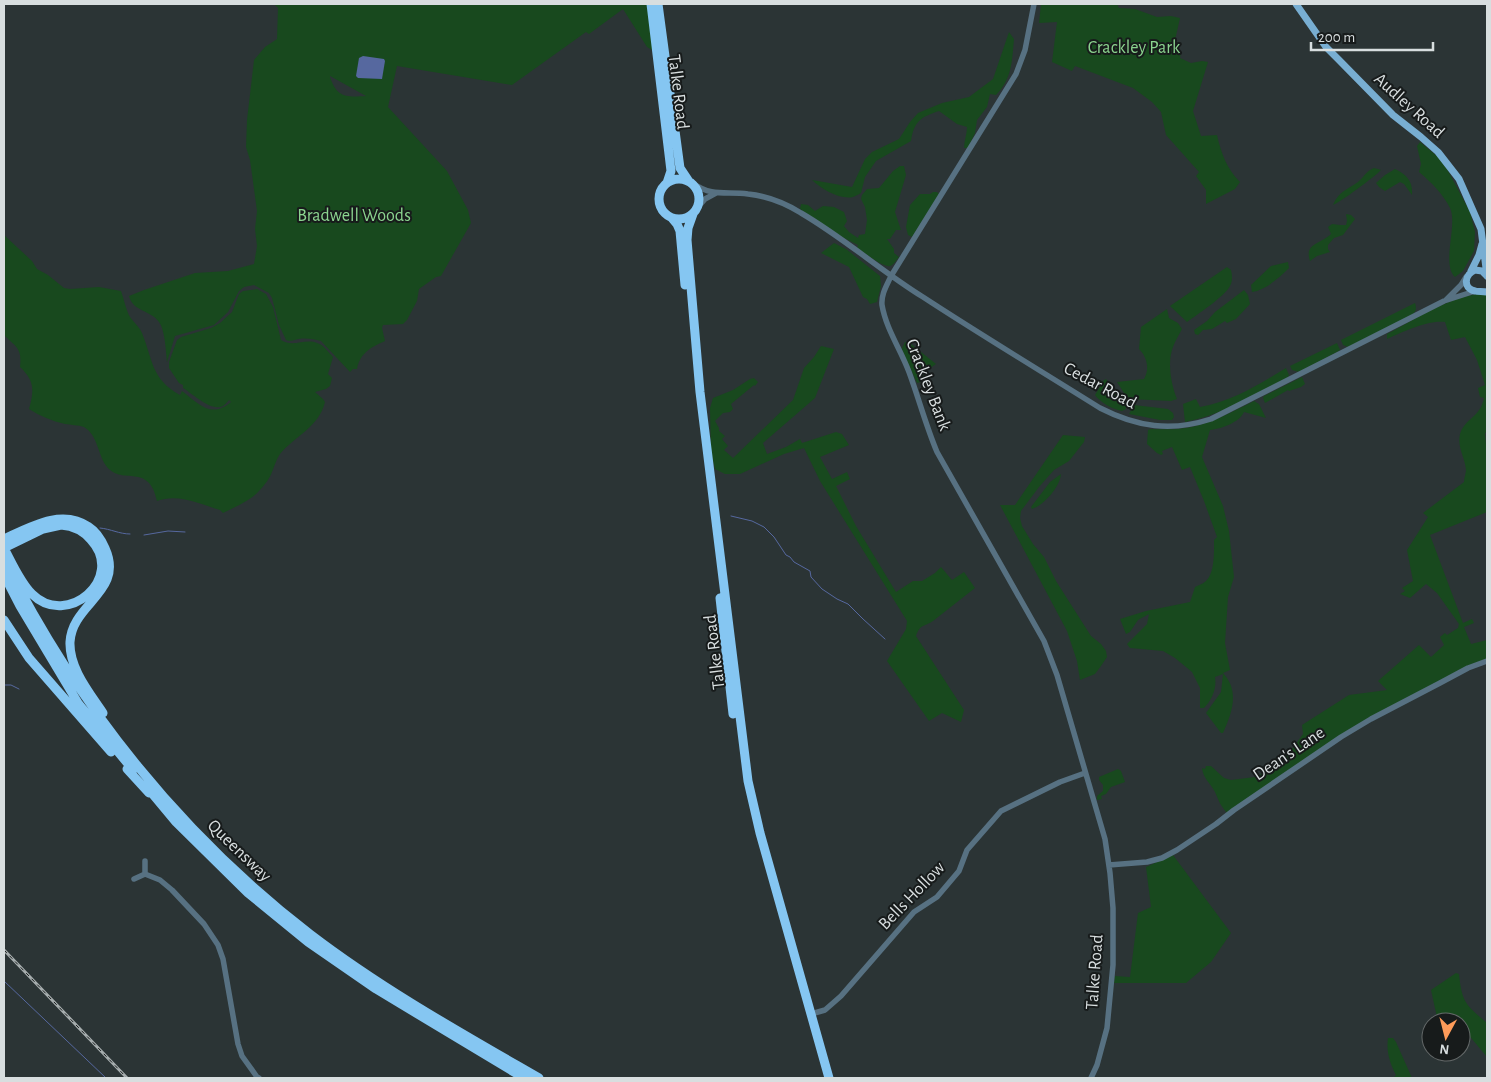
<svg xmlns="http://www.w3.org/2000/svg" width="1491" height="1082" viewBox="0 0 1491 1082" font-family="'Alegreya Sans',sans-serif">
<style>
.green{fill:#18491e;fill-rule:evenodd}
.water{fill:#56689f}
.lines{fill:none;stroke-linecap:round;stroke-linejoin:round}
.stream{stroke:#56689f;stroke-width:1}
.minor{stroke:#577182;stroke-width:5.5}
.major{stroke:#78aed2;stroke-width:7}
.highway{stroke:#85c6f2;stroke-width:9}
.rail-casing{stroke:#a6adae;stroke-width:3}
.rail{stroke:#171b1b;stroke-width:1;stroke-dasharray:4;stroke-linecap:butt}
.labels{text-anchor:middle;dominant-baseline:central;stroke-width:4;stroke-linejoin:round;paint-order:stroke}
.park-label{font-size:18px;fill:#8bd48f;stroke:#171b1b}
.street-label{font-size:18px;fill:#d8dedf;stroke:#171b1b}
</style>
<rect width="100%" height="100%" fill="#2b3435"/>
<path class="green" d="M274,4H648L653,48L652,50L647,47L623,9L589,34L586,32L512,85L397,66L388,107L447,171L468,210L471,223L441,276L436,277L419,289L417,301L407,320L403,324L383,325L382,328L385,341C371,347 360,353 357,369H353L350,372L321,341C314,339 306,338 299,339C293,340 291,342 286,340L279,325L272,298L269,293L254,285L244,287L239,291L228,312L214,325L175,336L167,362C166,352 165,330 159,322C151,310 133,312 129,296L144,290L195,273L228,271L254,264L257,246L255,229L257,211L250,160L246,147L247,120L254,60L265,47L277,39L278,8ZM330,77V76L366,96C346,97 337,98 330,77Z
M1041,4H1117L1119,8L1135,9L1157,17L1171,16L1180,18L1173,49L1181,52L1180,58L1191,63L1202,61L1208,62L1193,111L1201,136L1217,135C1221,153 1227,169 1240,182L1235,189L1206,204V190L1196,176L1199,172L1166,135L1161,112L1152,102L1133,88L1075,66L1072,71L1052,62L1057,22L1039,23Z
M1009,32L1014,39C1012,61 1012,79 996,95L990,94L987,107L977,120L975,133L968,148H964C964,141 967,134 967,127L957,124L939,111C921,117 914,121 911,141L876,161L865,177L861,193C859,194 856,196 853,197C840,200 821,189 812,180L852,187L865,159L872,152L899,139L910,122L918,113L942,103L969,97L993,79Z
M1420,142L1438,157L1447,169L1470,212L1475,232L1474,251L1463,271L1455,277C1441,264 1458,225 1450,208C1443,194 1431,182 1419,172L1421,164L1417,146Z
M900,166H904L906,175L895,212L901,230H896L890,239H887L894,249V253L899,257C896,260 894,265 890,266C884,268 863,252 857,248L858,245L840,236L800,209L801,204L808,205L815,211L823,206L834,207L844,212L847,221L844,226L849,232L858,238L859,235L865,234L867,220L865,207L861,199L862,195L867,189L879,188L893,171Z
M1374,168L1378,169L1381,170C1376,176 1339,203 1333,205C1338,192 1348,189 1358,182C1364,177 1366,171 1374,168Z
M1395,169C1407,175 1413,181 1412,195L1404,184L1400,182L1385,191L1379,187L1376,183L1385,175Z
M933,192H937L939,194L912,237L908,235L906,227L910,205L920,194H930Z
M1346,214L1351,215L1355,219L1343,235L1334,238L1328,245V249L1330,252L1317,256L1310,261C1304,243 1321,244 1331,234L1328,227L1332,224L1340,225H1346L1347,221Z
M4,235L32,261L37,269L48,275L64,288L70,289L99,287L121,291C124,299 126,310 130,317C134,323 139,326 142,333C153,360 151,379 180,395L182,391C199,404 211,419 231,402L229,400C227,402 226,404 223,406C211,412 193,394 183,388V385L179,383L169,368V362L177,340L181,337L211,328L220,323L232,312L239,294L243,291L257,289L266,294L273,307L281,340C293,348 305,338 317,343C324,345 328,352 333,357L328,374L332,378L330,386L326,389L315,392L323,399L325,402C319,427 295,436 280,454C276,460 275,465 272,472C270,478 264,486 259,491C250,501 235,507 223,513L220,510C200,504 178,493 157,501C149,462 123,486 107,467C98,456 98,435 84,427C78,425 71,425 65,424C52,421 40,416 29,409C34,391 35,381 20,367C22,348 17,348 4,335Z
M834,243L846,249L880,276L881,286L877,302L870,304L867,299L863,297L849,267L821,253Z
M1288,262L1289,268C1280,277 1266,290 1252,292L1251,285L1271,266Z
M1227,267L1231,270C1232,275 1233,280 1230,286C1224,297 1198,314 1187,322L1170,306Z
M1244,290L1248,295L1250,304L1236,319L1227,323L1225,321L1212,329L1203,330L1198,335L1195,334L1194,330L1207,321L1215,312Z
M1478,294H1487V432L1485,433L1487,456V512L1430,535L1463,623L1472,619L1474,623L1464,627L1471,644L1487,640V659L1382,711L1227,813C1220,805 1219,801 1215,792C1210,783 1203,778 1202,768L1205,769L1206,766H1211L1224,778L1231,780L1255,777L1261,774L1268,764L1276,758L1293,748L1303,734L1302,725L1349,695L1387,690L1378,681L1419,645L1431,657L1444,645L1440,637L1445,633L1447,635L1458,628L1459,624L1437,593L1426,584L1410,598L1400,594L1405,591L1402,588L1413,581L1407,550L1428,517L1423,513L1464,482C1464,478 1466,473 1466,470C1465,457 1457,448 1460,434C1465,418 1480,418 1484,398L1480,397L1478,388L1485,385L1477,360L1465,337L1451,340L1445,322C1427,320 1403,332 1387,339V334C1416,319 1445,299 1478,294Z
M1415,303C1417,310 1416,312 1410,316L1351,346L1348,347L1343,345L1341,340Z
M1167,309L1169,318L1178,323L1182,329C1179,335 1175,341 1173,347C1167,362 1171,384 1177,399L1171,401L1130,399L1124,393L1117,382L1144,379C1150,369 1147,357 1139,349L1141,327Z
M905,342L911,344L936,364L923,373L925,381L917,383L903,352L902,348Z
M1337,343L1340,350L1337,352L1299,372L1292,370L1290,366Z
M821,346L834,349L815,398L763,443L767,454L786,447L800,439L802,443L836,432L842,434L849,445L820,457L832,479L847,472L850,479L836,486L856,526L896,592L913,581H922L935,573L941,567L952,580L964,572L975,588L933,621C924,627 920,624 916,636L964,710L961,722L942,713L929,721L887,661L906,629L907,621L820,481L804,448L784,454L740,474H725L715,469L711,453L710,408L713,398L733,390L750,379L754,378L758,382L755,386L754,385L731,404L733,409L730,412L723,413L715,421L719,428V431L725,436L722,439L728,446L724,450L733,458L793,400L804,368L814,357Z
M1286,368L1289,375L1288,377C1255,395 1222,415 1185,422L1183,404L1196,399L1200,407C1231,402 1260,384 1286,368Z
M1302,377L1305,384L1301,387L1289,391L1288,390L1265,403L1263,398L1264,396Z
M1106,379L1126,406V409L1122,411C1112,409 1101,403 1095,395L1103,381Z
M1254,401L1259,404L1266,418L1244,412C1240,422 1221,429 1210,430L1202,457L1223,506L1229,531L1234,577L1228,597L1225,643L1230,670L1223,673C1240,691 1232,713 1223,733H1221L1206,713L1221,692L1223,674L1215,677C1217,688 1212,700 1204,708H1200V688L1192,672L1175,658L1163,651L1130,648L1127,644L1147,624L1149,614L1138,620L1130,632L1126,634L1120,619L1146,611L1190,602L1195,587C1198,585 1203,584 1206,581C1215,573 1214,550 1214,540L1217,537L1204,501L1190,467L1182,470L1172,447L1162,451L1163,454L1161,455L1157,453L1147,444L1148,430L1151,429C1162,429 1174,430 1186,428C1210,424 1232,412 1254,401Z
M1134,405L1168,409L1173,413L1174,417L1172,420H1160L1129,414Z
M1063,435L1085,437L1084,442L1069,461L1054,470L1039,487L1021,511L1020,518L1022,526L1033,544L1044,557L1056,581L1091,636L1101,644L1106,651L1107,657L1101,666L1095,674L1080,680L1077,661L1067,631L1000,505H1015Z
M1061,474C1060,487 1044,505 1032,509L1031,507L1050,482Z
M1118,769L1121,771L1125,782L1111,787L1106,794L1101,796L1102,799L1097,800V796L1103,791V785L1099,780V777Z
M1173,855L1231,933L1211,962L1186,983H1114L1115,976L1130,977L1138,913L1151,907L1146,867Z
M1456,973L1459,974C1462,1003 1466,1005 1487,1023V1057L1467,1033L1461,1030V1022H1438L1431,990Z
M1388,1038H1393L1396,1042L1412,1078H1393L1396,1075C1390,1063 1386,1052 1388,1038Z"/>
<path class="water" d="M363,56L384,59L385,61L382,79L358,78L356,76L359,58Z"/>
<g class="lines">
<path class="stream" d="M731,516L752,521L764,527L774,537L786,555L790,557L794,562L810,571L811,577L822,589L837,599L848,604L863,619L885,639
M100,528C111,529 119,534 130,534
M144,535L168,531L185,532
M4,685H11L19,689
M4,981L106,1078"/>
<path class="minor" d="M1034,4L1025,50L1016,74L891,276C887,285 881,294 882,305C886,329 901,350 909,372C919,399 926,426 937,452L1044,641L1057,675L1105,839L1110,873L1113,908V965L1107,1028L1097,1065L1091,1078
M694,184C712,197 727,191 748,194C767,196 785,203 801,213C844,238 881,271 923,297C981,335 1041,371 1100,408C1137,427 1171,432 1211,419L1444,301L1475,291
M699,206L705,199L716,193
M1446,300L1461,285L1466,277
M145,861V874
M1109,865L1147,862L1162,858L1177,850L1216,824L1234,810L1341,737L1371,719L1440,683L1468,668L1487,661
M134,879L145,874L160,880L172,890L204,924L218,945L223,959L238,1044L242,1056L257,1077L259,1078
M811,1014L825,1010L841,996L914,912L937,897L959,871L967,850L1001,811L1060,782L1085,773"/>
<path class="major" d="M1296,4L1326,47L1339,60L1393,115L1421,137L1438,152L1459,179L1481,229L1487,276
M1471,271L1479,255L1482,244
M1487,276L1482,271L1475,270C1465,274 1462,288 1475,291C1478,292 1483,291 1487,292"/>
<path class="highway" d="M651,4L671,171L667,183
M658,4L680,168L688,180
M659 199a20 20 0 1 1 40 0a20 20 0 1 1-40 0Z
M693,214L688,228L687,240L700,392L748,781L760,833L829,1078
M672,218L677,224L680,231L685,285
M61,525C73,526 83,530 91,540C126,578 67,629 32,594C20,582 12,563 4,548L43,529Z
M4,539C30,527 62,508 89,527C97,532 101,539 105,548C125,592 72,603 70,642C69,668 89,692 103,713
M4,559C77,705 181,835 310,934C382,989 461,1033 539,1078
M4,575L20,606L78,703L133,770
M720,598L733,714
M4,620L29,658L111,752
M127,769L149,793
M146,786L176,822L248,893L308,942L376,989L524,1078"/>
<defs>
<path id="rail" d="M4,950L127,1078"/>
</defs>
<use href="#rail" class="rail-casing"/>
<use href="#rail" class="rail"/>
</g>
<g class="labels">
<g class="park-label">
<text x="1134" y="48">Crackley Park</text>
<text x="354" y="216">Bradwell Woods</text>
</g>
<g class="street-label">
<text transform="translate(678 92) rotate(83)">Talke Road</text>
<text transform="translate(1409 106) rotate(42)">Audley Road</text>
<text transform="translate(928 385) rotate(69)">Crackley Bank</text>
<text transform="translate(1100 386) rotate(28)">Cedar Road</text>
<text transform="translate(715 652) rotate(-97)">Talke Road</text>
<text transform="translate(1289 754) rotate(-34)">Dean's Lane</text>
<text transform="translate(239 851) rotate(44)">Queensway</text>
<text transform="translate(912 896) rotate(-46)">Bells Hollow</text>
<text transform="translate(1095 972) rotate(-86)">Talke Road</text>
</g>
</g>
<rect width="1491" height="1082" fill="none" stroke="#d8dedf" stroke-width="10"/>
<g transform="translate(1446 1037) rotate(187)"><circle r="24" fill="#171b1b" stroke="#646969"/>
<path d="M0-4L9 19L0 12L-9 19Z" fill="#fe9b59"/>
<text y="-8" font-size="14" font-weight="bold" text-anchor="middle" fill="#d8dedf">N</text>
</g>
<path d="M1311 42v8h122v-8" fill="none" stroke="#d8dedf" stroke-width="2.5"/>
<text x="1318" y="42" font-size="15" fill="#d8dedf" stroke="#171b1b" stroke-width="4" paint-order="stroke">200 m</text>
</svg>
